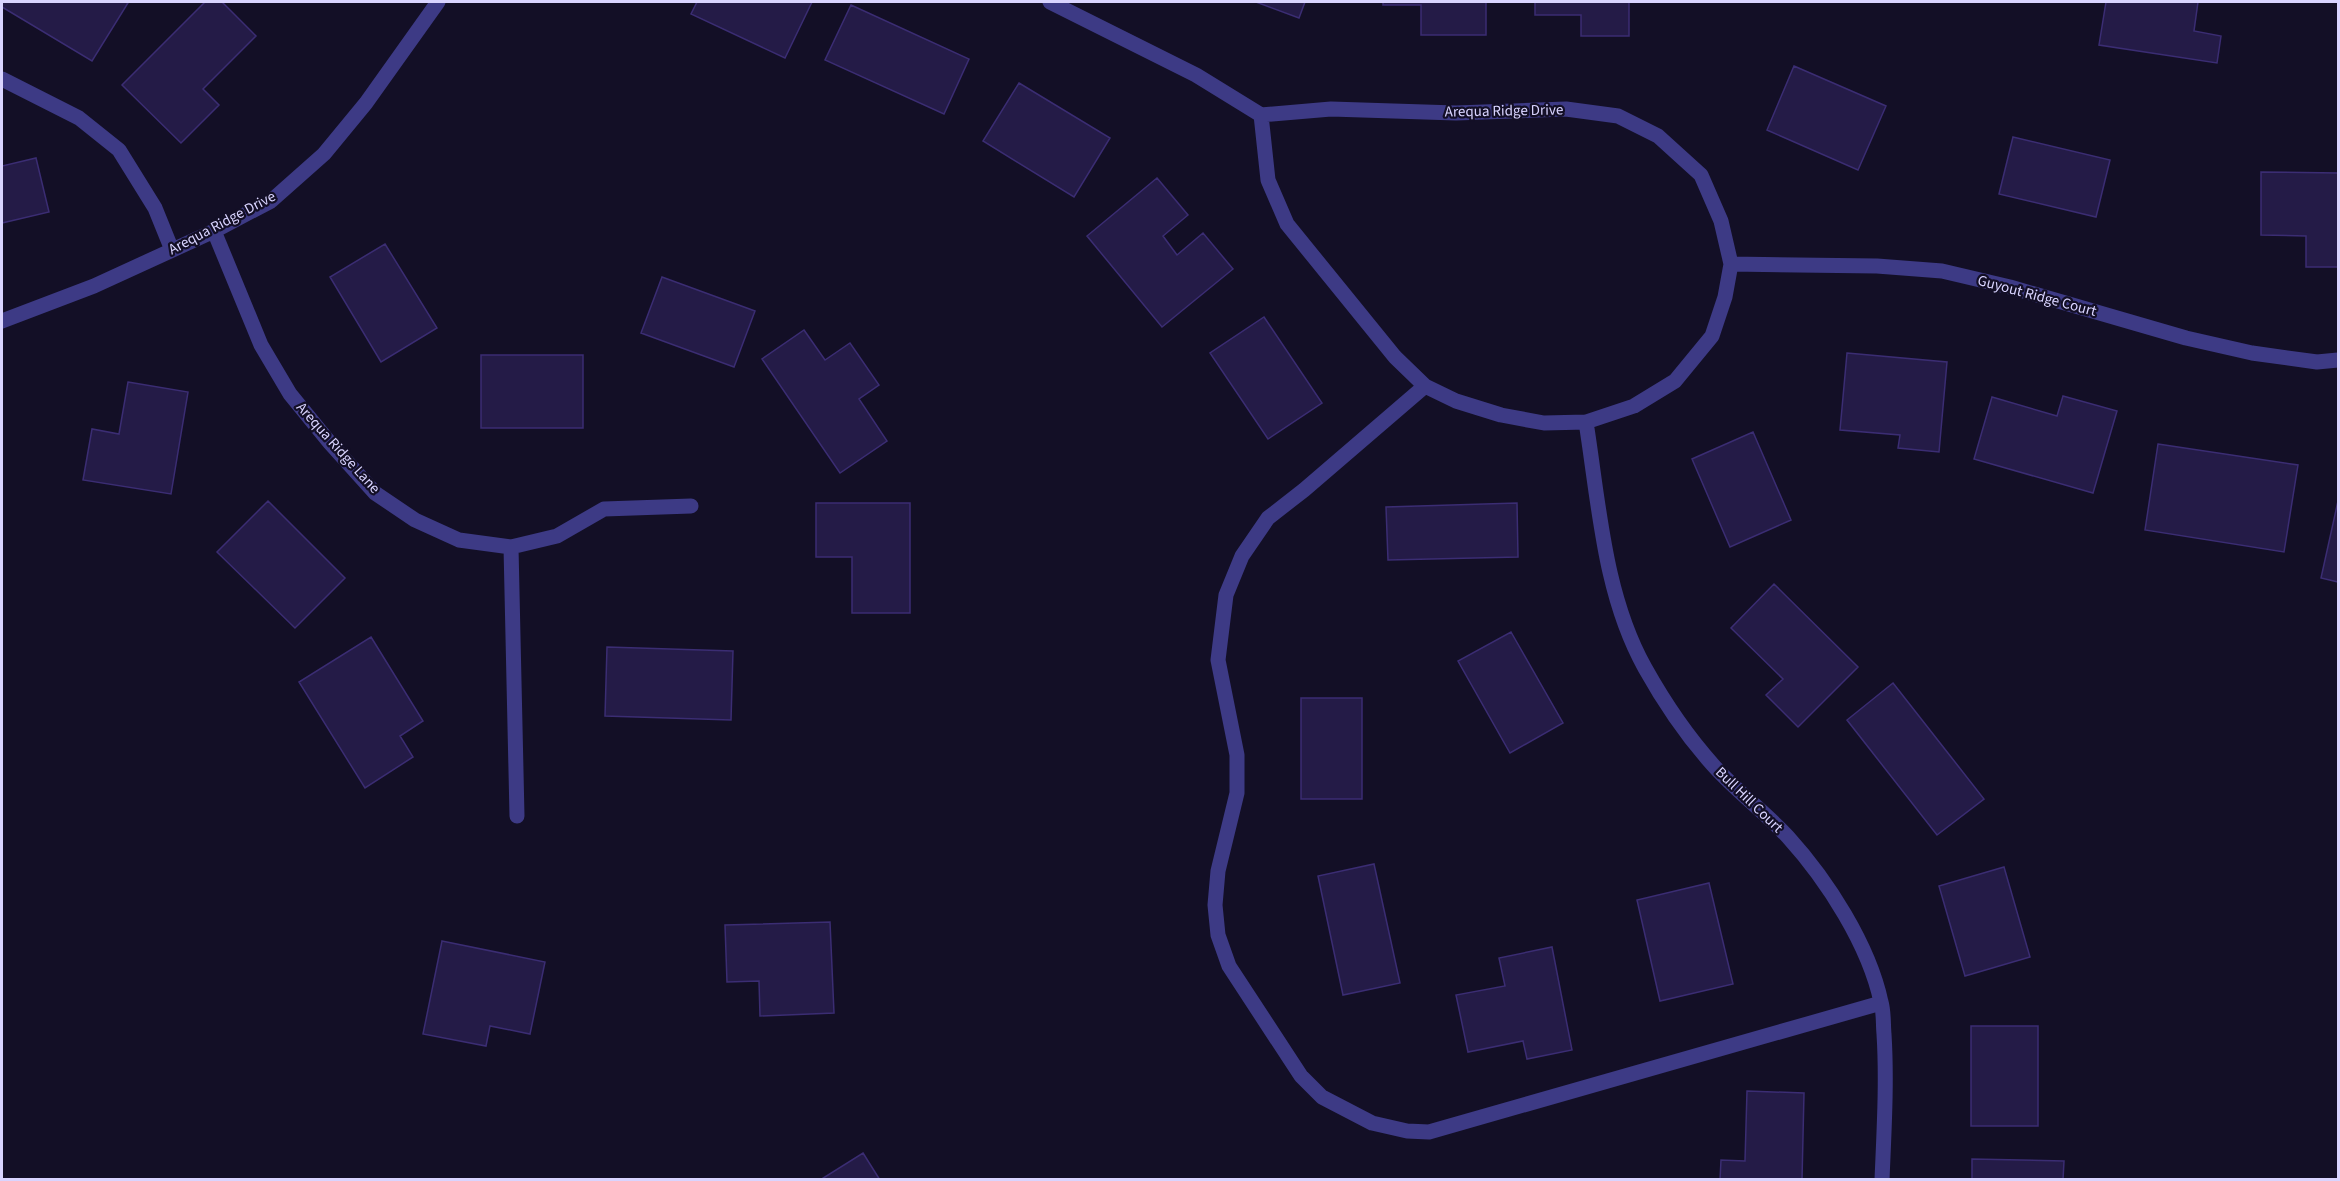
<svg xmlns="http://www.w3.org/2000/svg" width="2340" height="1181" viewBox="0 0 2340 1181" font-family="'Source Sans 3',sans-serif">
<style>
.building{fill:#241b47;stroke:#3b2d73;stroke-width:1.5}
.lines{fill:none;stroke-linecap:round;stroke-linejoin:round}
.street{stroke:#3d3a85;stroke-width:15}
.labels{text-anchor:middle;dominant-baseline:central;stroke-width:4.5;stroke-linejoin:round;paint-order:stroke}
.street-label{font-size:15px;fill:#d9d4ff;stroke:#130f26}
</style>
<rect width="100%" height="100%" fill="#130f26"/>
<path class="building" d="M2,2H125L128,3L92,61L2,7Z
M205,2H222L256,36L203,89L219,105L181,143L122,85Z
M697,2H812L785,58L691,14Z
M1256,2H1305L1299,18Z
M1383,2H1486V35H1421V5H1383Z
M1535,2H1629V36H1581V15H1535Z
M2106,2H2198L2194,31L2221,36L2217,63L2099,45Z
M851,5L969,59L944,114L825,60Z
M1794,66L1886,106L1858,170L1767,130Z
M1019,83L1110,138L1074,197L983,141Z
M2013,137L2110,160L2096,217L1999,194Z
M36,158L49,212L2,223V166Z
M2261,172L2338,173V267H2306V236L2261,235Z
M1157,178L1188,215L1163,236L1177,255L1203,233L1233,269L1162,327L1087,236Z
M385,244L437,328L381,362L330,277Z
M662,277L755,311L734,367L641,333Z
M1264,317L1322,403L1268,439L1210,353Z
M804,330L825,360L850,343L879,385L859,399L887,441L840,473L762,359Z
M1847,353L1947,362L1939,452L1898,448L1900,435L1840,430Z
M481,355H583V428H481Z
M128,382L188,392L171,494L83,480L92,429L119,434Z
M2063,396L2117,411L2093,493L1974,459L1992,397L2057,416Z
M1753,432L1791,520L1730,547L1692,459Z
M2158,444L2298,465L2284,552L2145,530Z
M268,501L345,578L295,628L217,552Z
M2338,501V582L2321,578Z
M816,503H910V613H852V557H816Z
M1517,503L1518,557L1388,560L1386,507Z
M1774,584L1858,667L1798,727L1766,695L1783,679L1731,628Z
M1511,632L1563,723L1510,753L1458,661Z
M371,637L423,721L400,736L413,757L365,788L299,682Z
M607,647L733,651L731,720L605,716Z
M1893,683L1984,799L1937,835L1847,720Z
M1301,698H1362V799H1301Z
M1374,864L1400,983L1343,995L1318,876Z
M2004,867L2030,957L1965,976L1939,886Z
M1709,883L1733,984L1660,1001L1637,900Z
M830,922L834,1013L760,1016L759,981L727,982L725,925Z
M442,941L545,962L530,1034L490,1026L486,1046L423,1034Z
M1552,947L1572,1050L1527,1059L1523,1041L1468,1052L1456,995L1505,986L1499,958Z
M1971,1026H2038V1126H1971Z
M1747,1091L1804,1093L1802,1180H1720L1721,1160L1745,1161Z
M863,1153L880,1180H820Z
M1972,1159L2064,1161L2063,1180H1972Z"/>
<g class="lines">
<path class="street" d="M1050,2L1196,75L1261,115L1331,109L1456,113L1566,109L1618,116L1658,136L1701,175L1721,221L1731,264L1725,297L1712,336L1675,381L1634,406L1586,422L1544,423L1501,415L1456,401L1425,386L1395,357L1287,224L1268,180L1261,115
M2,79L79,118L119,150L155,208L172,250
M214,231L261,345L290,394L330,443L375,493L415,520L459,540L511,547L557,536L604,509L691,506
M1731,264L1877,266L1942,271L2010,287L2186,338L2252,353L2317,362L2338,360
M2,321L94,286L214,231L271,201L324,154L366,103L438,2
M1425,386L1304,490L1268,518L1242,556L1226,595L1218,660L1237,755V793L1218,871L1215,905L1218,935L1229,966L1301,1076L1322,1097L1372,1123L1407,1131L1429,1132L1881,1003
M1586,422C1599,504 1604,595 1645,668C1664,702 1687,736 1713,765C1736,791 1765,812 1788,837C1827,880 1869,945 1881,1002C1884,1012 1883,1024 1884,1034C1887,1082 1884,1131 1882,1180
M511,547L517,816"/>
</g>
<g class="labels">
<g class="street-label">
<text transform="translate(1504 111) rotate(-1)">Arequa Ridge Drive</text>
<text transform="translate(222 223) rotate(-28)">Arequa Ridge Drive</text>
<text transform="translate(2037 296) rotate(15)">Guyout Ridge Court</text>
<text transform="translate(338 448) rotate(48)">Arequa Ridge Lane</text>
<text transform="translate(1749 800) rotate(44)">Bull Hill Court</text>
</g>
</g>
<rect width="2340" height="1181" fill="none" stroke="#d9d4ff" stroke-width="6"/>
</svg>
